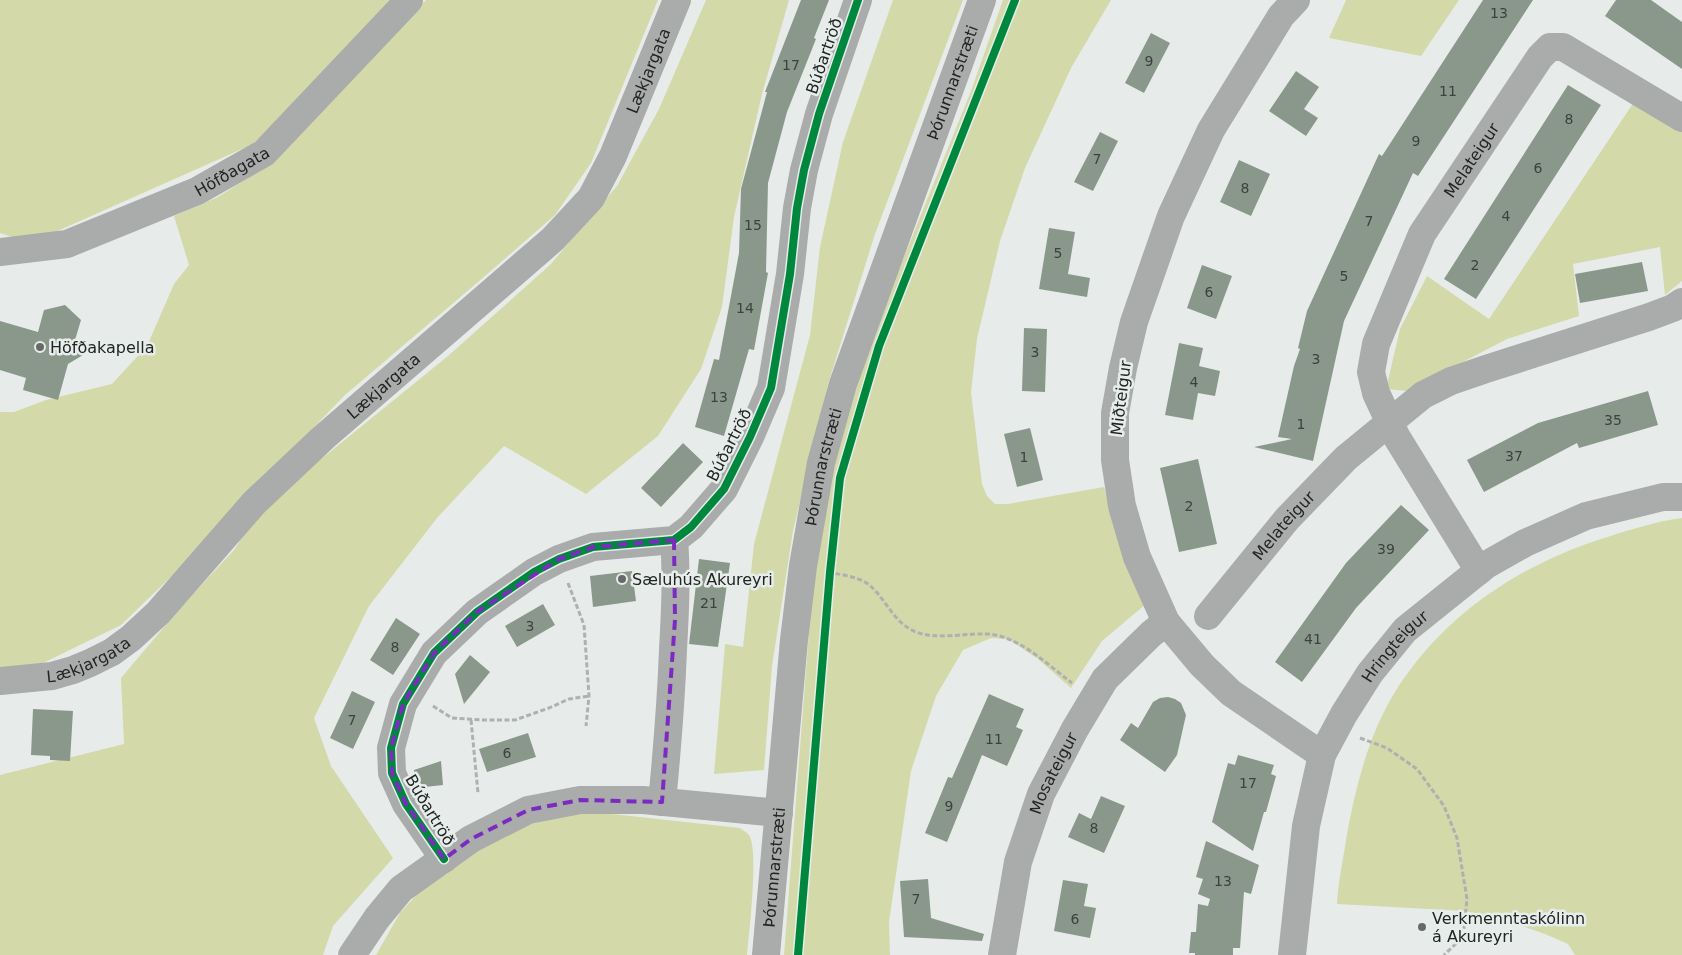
<svg xmlns="http://www.w3.org/2000/svg" width="1682" height="955" viewBox="0 0 1682 955" font-family="'DejaVu Sans',sans-serif">
<style>
.green{fill:#d4d9a9}
.building{fill:#89988b}
.lines{fill:none;stroke-linecap:round;stroke-linejoin:round}
.path{stroke:#afb0b0;stroke-width:3;stroke-dasharray:5 2.5;stroke-linecap:butt}
.minor{stroke:#aaabab;stroke-width:28}
.cycleway-casing{stroke:#e6edeb;stroke-width:11}
.cycleway{stroke:#00873e;stroke-width:8}
.marked{fill:none;stroke:#7b2cbf;stroke-width:4;stroke-dasharray:10 6;stroke-linejoin:round}
.poi-dot{fill:#676a69;stroke:#e6edeb;stroke-width:2}
.labels{text-anchor:middle;dominant-baseline:central;stroke-width:5;stroke-linejoin:round;paint-order:stroke}
.number-label{font-size:14px;fill:#3c413d}
.street-label{font-size:16px;fill:#222423;stroke:#e6edeb}
.poi-label{font-size:16px;fill:#222423;stroke:#e6edeb;text-anchor:start}
</style>
<rect width="100%" height="100%" fill="#e7ecea"/>
<path class="green" d="M0,0H390L284,118L251,145L53,233L12,237L0,233Z
M426,0H658L591,163L555,215L478,282L345,395L271,472L207,542L121,625L39,665L0,668V412H14L46,400L112,384L147,346L174,284L189,265L174,216L218,197L256,173Z
M706,0H789L762,94L734,217L722,307L701,369L658,436L586,494L504,446L437,518L369,606L314,718L331,766L393,858L333,926L323,955H0V775L124,744L121,678L181,607L234,550L261,508L448,356L550,265L617,186L659,109Z
M893,0H963L875,234L828,384L793,531L772,666L764,770L714,774L725,644L743,647L754,544L810,335L820,247L843,142Z
M1003,0H1111L1071,68L1025,168L1000,241L977,339L971,392L982,484L987,496L995,504H1008L1104,487L1120,547L1146,604L1102,641L1071,688L1038,659L1008,639L991,638L963,650L936,696L911,771L889,922L890,955H784L814,567L831,478L868,346L971,91Z
M1346,0H1459L1421,56L1329,38Z
M1634,102L1682,122V281L1665,295L1660,247L1573,264L1579,316L1507,339L1407,391L1386,389L1400,329L1427,276L1489,319Z
M1682,518V955H1575L1568,944L1545,934L1504,920L1465,911L1337,904C1338,882 1343,861 1346,840C1355,788 1369,732 1398,687C1446,614 1517,567 1598,540C1623,532 1656,521 1682,518Z
M585,811L740,828C743,830 747,833 749,835C759,849 749,934 747,955H376L400,913L419,892L453,863L519,826Z"/>
<path class="building" d="M801,0H829L814,38L816,39L787,112L768,183L766,272L768,273L754,350L749,349L724,436L695,427L714,359L719,360L739,253L741,189L767,92H765Z
M1483,0H1533L1418,176L1413,173L1344,321L1313,461L1254,447L1292,439L1278,437L1294,366L1300,349L1298,348L1307,311L1379,154L1382,156Z
M1616,0H1651L1682,22V69L1605,16Z
M1151,33L1170,43L1144,93L1125,83Z
M1296,71L1319,87L1304,109L1318,118L1306,136L1269,111Z
M1568,85L1601,105L1476,299L1444,279Z
M1100,132L1118,141L1093,191L1074,182Z
M1239,160L1270,174L1251,216L1220,202Z
M1049,228L1075,232L1068,274L1090,278L1087,297L1039,289Z
M1642,262L1648,291L1580,303L1575,274Z
M1202,265L1232,276L1216,319L1187,308Z
M65,305L81,320L75,340L83,355L68,364L58,400L23,390L26,378L0,370V321L38,332L44,310Z
M1024,328L1047,329L1045,392L1022,391Z
M1179,343L1203,348L1199,366L1220,371L1215,396L1198,393L1193,420L1165,415Z
M1648,391L1658,425L1579,448L1577,443L1484,492L1467,460L1538,423Z
M1030,428L1043,480L1017,487L1004,434Z
M683,443L703,462L661,507L641,488Z
M1198,459L1217,544L1179,552L1160,468Z
M1401,505L1429,530L1356,608L1302,682L1275,662L1346,563Z
M699,559L730,563L718,647L689,644Z
M632,571L636,601L593,607L590,576Z
M543,604L555,625L517,647L505,626Z
M396,618L420,634L393,675L370,660Z
M470,655L490,672L464,704L455,674Z
M352,691L375,702L353,749L330,738Z
M989,694L1024,709L1016,727L1023,730L1007,766L982,755L947,842L925,833L948,777L952,778Z
M1168,697L1175,699L1181,703L1186,715L1177,755L1165,772L1120,740L1131,723L1138,728L1153,702L1160,698Z
M33,709L73,711L70,761L50,760V756L31,755Z
M528,733L536,757L487,772L479,749Z
M1238,755L1274,765L1271,774L1276,776L1266,812H1264L1253,851L1212,822L1228,763L1235,765Z
M441,761L443,785L416,788L414,770Z
M1101,796L1125,806L1104,853L1068,837L1079,813L1091,819Z
M1206,841L1259,865L1251,894L1244,892L1240,948H1233V955H1195V953H1189L1191,932H1196L1198,904L1208,906L1210,899L1198,894L1203,879L1196,877Z
M928,879L931,918L984,934L982,941L904,937L900,881Z
M1063,880L1088,884L1084,906L1096,908L1090,938L1054,931Z"/>
<g class="lines">
<path class="path" d="M828,572C841,575 857,576 868,584C886,598 893,623 916,632C938,640 964,633 988,634C1019,636 1048,665 1072,683
M568,583L584,625L589,696L586,726
M433,706L452,718L482,720H515L549,708L569,699L589,696
M471,720L478,793
M1360,738L1387,748L1417,769L1444,806L1457,838L1467,899L1463,937L1444,955"/>
<g class="minor">
<path d="M1296,0L1281,16L1211,130L1171,216L1134,322L1123,368L1115,413V460L1122,506L1137,557L1166,622L1202,665L1231,693L1322,755"/>
<path id="s1" d="M0,252L67,244L197,191L264,153L409,0"/>
<path id="s2" d="M1479,571L1396,436L1376,393L1371,372L1376,344L1422,234L1540,57L1550,47H1563L1682,118"/>
<path id="s3" d="M1208,616L1287,519L1346,458L1423,395L1451,381L1486,369L1649,317L1673,308L1682,302"/>
<path id="s4" d="M0,681L52,676L73,670L90,663L112,652L131,638L158,613L254,503L324,437L553,239L591,198L613,156L677,0"/>
<path d="M662,802C667,751 671,701 673,650C675,613 677,577 674,540"/>
<path d="M444,859L406,804L392,773L391,748L403,704L434,653L477,612L534,572L559,559L593,547L674,540L691,527L724,489L750,437L771,388L790,274L797,208L804,170L819,114L858,0"/>
<path d="M352,955L377,918L401,889L471,839L528,810L580,800H643L779,813"/>
<path id="s5" d="M766,955L794,640L803,566L821,463L843,384L982,0"/>
<path id="s6" d="M1002,955L1018,862L1041,794L1075,729L1105,679L1151,634L1166,622"/>
<path id="s7" d="M1292,955L1306,826L1322,755L1344,714L1370,673L1405,630L1486,565L1525,543L1586,516L1663,497H1682"/>
</g>
<defs>
<path id="cycleway" d="M444,859L406,804L392,773L391,748L403,704L434,653L477,612L534,572L559,559L593,547L674,540L691,527L724,489L750,437L771,388L790,274L797,208L804,170L819,114L858,0
M798,955L830,572L840,478L879,346L1015,0"/>
</defs>
<use href="#cycleway" class="cycleway-casing"/>
<use href="#cycleway" class="cycleway"/>
</g>
<path class="marked" d="M674,540L675,620L662,802L580,800L528,810L471,839L444,859L406,804L392,773L391,748L403,704L434,653L477,612L559,559L593,547Z"/>
<g class="poi-dot">
<circle cx="40" cy="347" r="5"/>
<circle cx="622" cy="579" r="5"/>
<circle cx="1422" cy="927" r="5"/>
</g>
<g class="labels">
<g class="number-label">
<text x="1499" y="13">13</text>
<text x="1149" y="61">9</text>
<text x="791" y="65">17</text>
<text x="1448" y="91">11</text>
<text x="1569" y="119">8</text>
<text x="1416" y="141">9</text>
<text x="1097" y="159">7</text>
<text x="1538" y="168">6</text>
<text x="1245" y="188">8</text>
<text x="1506" y="216">4</text>
<text x="1369" y="221">7</text>
<text x="753" y="225">15</text>
<text x="1058" y="253">5</text>
<text x="1475" y="265">2</text>
<text x="1344" y="276">5</text>
<text x="1209" y="292">6</text>
<text x="745" y="308">14</text>
<text x="1035" y="352">3</text>
<text x="1316" y="359">3</text>
<text x="1194" y="382">4</text>
<text x="719" y="397">13</text>
<text x="1613" y="420">35</text>
<text x="1301" y="424">1</text>
<text x="1514" y="456">37</text>
<text x="1024" y="457">1</text>
<text x="1189" y="506">2</text>
<text x="1386" y="549">39</text>
<text x="709" y="603">21</text>
<text x="530" y="626">3</text>
<text x="1313" y="639">41</text>
<text x="395" y="647">8</text>
<text x="352" y="720">7</text>
<text x="994" y="739">11</text>
<text x="507" y="753">6</text>
<text x="1248" y="783">17</text>
<text x="949" y="806">9</text>
<text x="1094" y="828">8</text>
<text x="1223" y="881">13</text>
<text x="916" y="899">7</text>
<text x="1075" y="919">6</text>
</g>
<g class="street-label">
<text transform="translate(824 56) rotate(-71)">Búðartröð</text>
<text stroke="none"><textPath href="#s4" startOffset="918">Lækjargata</textPath></text>
<text stroke="none"><textPath href="#s5" startOffset="898">Þórunnarstræti</textPath></text>
<text stroke="none"><textPath href="#s2" startOffset="464">Melateigur</textPath></text>
<text stroke="none"><textPath href="#s1" startOffset="248">Höfðagata</textPath></text>
<text stroke="none"><textPath href="#s4" startOffset="498">Lækjargata</textPath></text>
<text transform="translate(1121 398) rotate(-83)">Miðteigur</text>
<text transform="translate(729 445) rotate(-63)">Búðartröð</text>
<text stroke="none"><textPath href="#s5" startOffset="492">Þórunnarstræti</textPath></text>
<text stroke="none"><textPath href="#s3" startOffset="118">Melateigur</textPath></text>
<text stroke="none"><textPath href="#s7" startOffset="334">Hringteigur</textPath></text>
<text stroke="none"><textPath href="#s4" startOffset="92">Lækjargata</textPath></text>
<text stroke="none"><textPath href="#s6" startOffset="190">Mosateigur</textPath></text>
<text transform="translate(430 810) rotate(59)">Búðartröð</text>
<text stroke="none"><textPath href="#s5" startOffset="88">Þórunnarstræti</textPath></text>
</g>
<g class="poi-label">
<text x="50" y="347">Höfðakapella</text>
<text x="632" y="579">Sæluhús Akureyri</text>
<text x="1432" y="918">Verkmenntaskólinn<tspan x="1432" dy="18">á Akureyri</tspan></text>
</g>
</g>
</svg>
